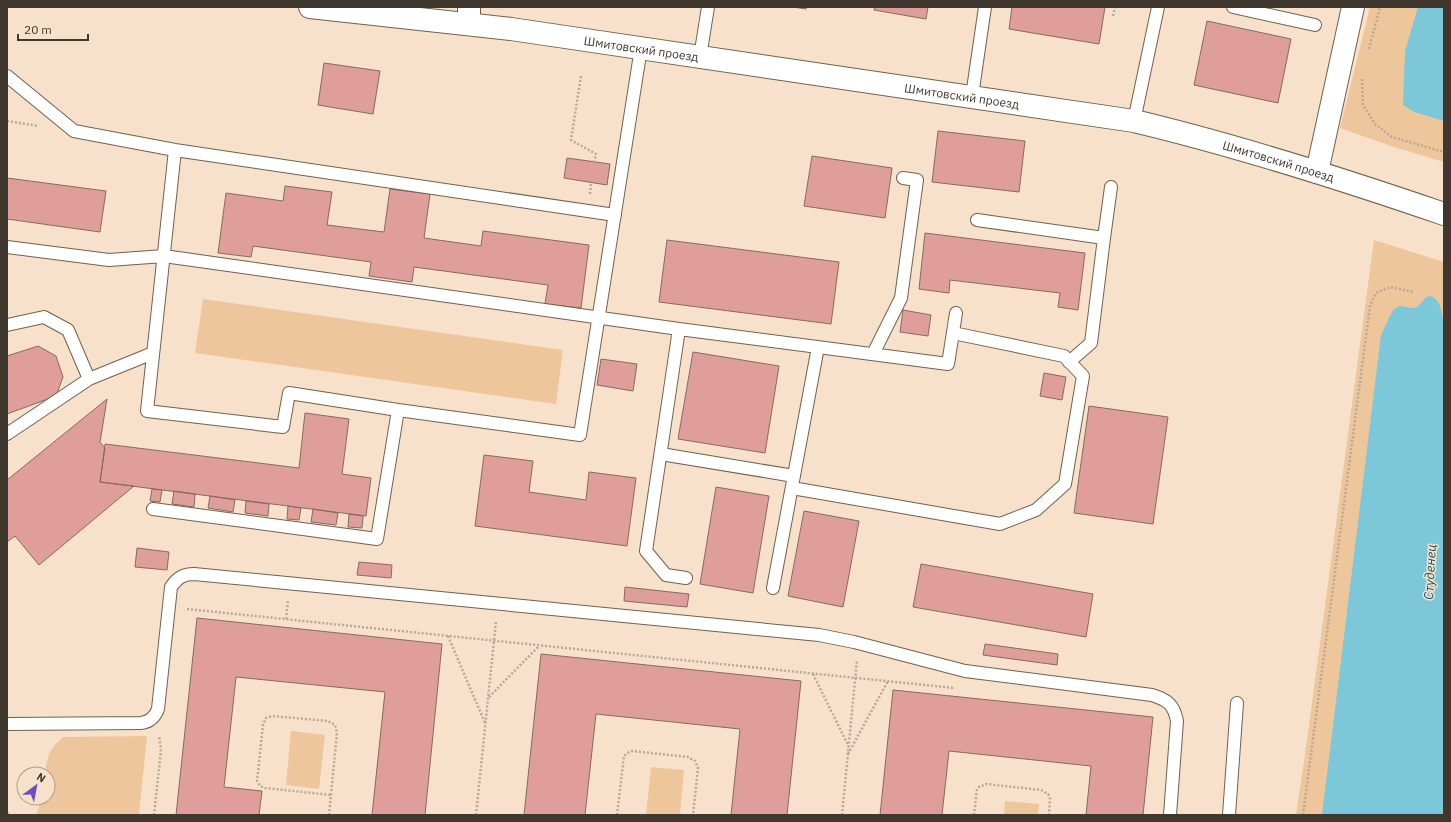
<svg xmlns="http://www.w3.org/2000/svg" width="1451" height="822" viewBox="0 0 1451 822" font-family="'IBM Plex Sans',sans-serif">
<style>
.green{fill:#edc69c}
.water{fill:#7cc8d9}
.building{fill:#df9e99;stroke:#876967}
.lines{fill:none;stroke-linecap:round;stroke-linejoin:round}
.service-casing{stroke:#73604c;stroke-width:14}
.tertiary-casing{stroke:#73604c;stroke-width:24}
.secondary-casing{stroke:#73604c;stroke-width:24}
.path{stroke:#b9a896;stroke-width:2.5;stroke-dasharray:2 2;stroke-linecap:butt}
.service{stroke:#fff;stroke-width:12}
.tertiary{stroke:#fff;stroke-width:22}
.secondary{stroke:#fff;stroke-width:22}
.labels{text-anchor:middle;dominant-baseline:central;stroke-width:3;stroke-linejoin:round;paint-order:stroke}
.street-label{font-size:12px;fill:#40382f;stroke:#f7e1cb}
.water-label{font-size:13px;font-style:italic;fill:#135460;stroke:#f7e1cb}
</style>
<rect width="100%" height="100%" fill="#f7e1cb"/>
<path class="green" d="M1370,7H1444V162L1394,147L1340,128Z
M1374,240L1444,262V815H1296L1305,755Z
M203,299L563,350L556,404L195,353Z
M291,731L325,735L319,789L286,785Z
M147,736L139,815H36L42,798H48V774H46C45,758 51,747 63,737Z
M651,767L684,770L680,815H646Z
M1005,801L1039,804L1038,815H1004Z"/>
<path class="water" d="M1418,7H1444V121L1414,112L1403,105L1405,51Z
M1431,296C1440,300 1441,309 1443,318L1444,319V815H1322L1381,335L1393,310L1400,306C1417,308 1414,312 1426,297Z"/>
<path class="building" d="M793,7H807L806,9Z
M875,7H928L926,19L874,10Z
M1012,7H1105L1099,44L1009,29Z
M1207,21L1291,39L1278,103L1194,85Z
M324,63L380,71L373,114L318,105Z
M938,131L1025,141L1019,192L932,182Z
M812,156L892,168L885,218L804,206Z
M567,158L610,164L607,185L564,178Z
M7,178L106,191L100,232L7,219Z
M285,186L332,192L327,225L384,232L390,189L430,194L424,238L481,246L483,231L589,245L581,308L545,304L548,285L414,267L412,282L369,276L371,262L253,246L251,257L218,253L226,193L283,201Z
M925,233L1085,253L1078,310L1058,307L1060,293L950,280L949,293L919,289Z
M667,240L839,262L831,324L659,302Z
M903,310L931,315L928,336L900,332Z
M38,346L56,356L63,377L56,396L7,414V356Z
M693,352L779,366L765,453L678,439Z
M601,359L637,364L633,391L597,385Z
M1044,373L1066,377L1062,400L1040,396Z
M107,399L100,442L105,448L100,482L134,486L39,565L15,536L7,542V480Z
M1089,406L1168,417L1153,524L1074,513Z
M305,413L349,419L342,474L371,478L366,516L100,482L105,444L299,468Z
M484,455L533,461L529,492L586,500L589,472L636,478L627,546L475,526Z
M716,487L769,496L753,593L700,584Z
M152,489L162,490L160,502L150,501Z
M174,491L195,494L194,507L172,504Z
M210,496L235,500L233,512L208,508Z
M246,501L269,504L268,516L245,513Z
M288,506L301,508L299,520L287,519Z
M313,509L338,513L336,525L311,522Z
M804,511L859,521L843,607L788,596Z
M349,514L363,516L362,528L348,527Z
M137,548L169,552L167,570L135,567Z
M359,562L392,565L391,578L357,575Z
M921,564L1093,594L1086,637L913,607Z
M625,587L689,594L687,607L624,601Z
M197,618L442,644L425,815H372L385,692L236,677L224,787L262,791L259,815H176Z
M985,644L1058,654L1057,665L983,655Z
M541,654L801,681L787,815H731L740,729L596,714L585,815H524Z
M893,690L1153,717L1143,815H1086L1091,766L949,751L942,815H880Z"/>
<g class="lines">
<defs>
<path id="service" d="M1233,7L1315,25
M700,57L708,7
M7,76L74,131L175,150L615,215
M972,96L985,7
M1134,121L1158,7
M175,150L147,411L283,427L289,393L398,410
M977,220L1104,238L1091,343L1069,362
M1104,238L1111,187
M7,247L109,260L164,256L679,329L948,364L956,313
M7,325L44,317L68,330L89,379
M679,329L646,551L666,575L686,578
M873,354L901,298L917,180L903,178
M7,434L89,379L153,353
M661,454L794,476
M792,488L1000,524L1036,510L1065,484L1083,376L1064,356L953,333
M153,509L377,539L398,410L580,435L641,48
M773,588L818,347
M7,724L141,723C150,722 155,717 158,709L171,587C177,578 183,574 194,574L819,635L854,642L965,671L1152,695C1168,700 1174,705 1177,721L1170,815
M1229,815L1237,703"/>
<path id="tertiary" d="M469,7V23
M1317,172L1353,7"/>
<g id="secondary">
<path id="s1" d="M310,7L511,29L1134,121C1239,146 1342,179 1444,214"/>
</g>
</defs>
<use href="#service" class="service-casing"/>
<use href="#tertiary" class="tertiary-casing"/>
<use href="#secondary" class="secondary-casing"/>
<path class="path" d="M1113,16L1115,7
M1369,49L1380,7
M581,76L571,140L596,154L594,162
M1362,79L1363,105L1375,124L1392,137L1444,152
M7,121L38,126
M590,194L591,183
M187,609L954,688
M286,619L288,600
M448,636L485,723
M813,674L848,745
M489,697L539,646
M848,754L888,681
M7,813L11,815
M154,815L161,750L159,736
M329,815L337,733L335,725L328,721L272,716L266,718L263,725L257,781L260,786L265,788L331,795
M476,815L496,621
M617,815L624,756L629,752L632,751L688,757L695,761L698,768L693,815
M842,815L857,660
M974,815L977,789L979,787L986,784L1041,790L1048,794L1050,797L1049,815
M1303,815L1370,306L1376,293L1391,287L1413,292"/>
<use href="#service" class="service"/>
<use href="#tertiary" class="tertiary"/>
<use href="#secondary" class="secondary"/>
</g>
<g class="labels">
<g class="street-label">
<text stroke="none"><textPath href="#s1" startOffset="334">Шмитовский проезд</textPath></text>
<text stroke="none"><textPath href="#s1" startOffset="658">Шмитовский проезд</textPath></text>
<text stroke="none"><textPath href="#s1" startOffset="982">Шмитовский проезд</textPath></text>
</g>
<g class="water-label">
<text transform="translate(1430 572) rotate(-87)">Студенец</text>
</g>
</g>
<rect width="1451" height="822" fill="none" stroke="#40382f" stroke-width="16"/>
<g transform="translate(36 786) rotate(32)"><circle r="19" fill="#f7e1cb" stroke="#ae9d8d"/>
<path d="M0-3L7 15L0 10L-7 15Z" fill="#6e4cc5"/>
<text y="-6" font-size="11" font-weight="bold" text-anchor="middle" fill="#40382f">N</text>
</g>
<path d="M18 34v6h70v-6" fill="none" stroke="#40382f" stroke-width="2"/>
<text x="24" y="34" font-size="12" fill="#40382f" stroke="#f7e1cb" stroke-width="3" paint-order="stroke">20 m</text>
</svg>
